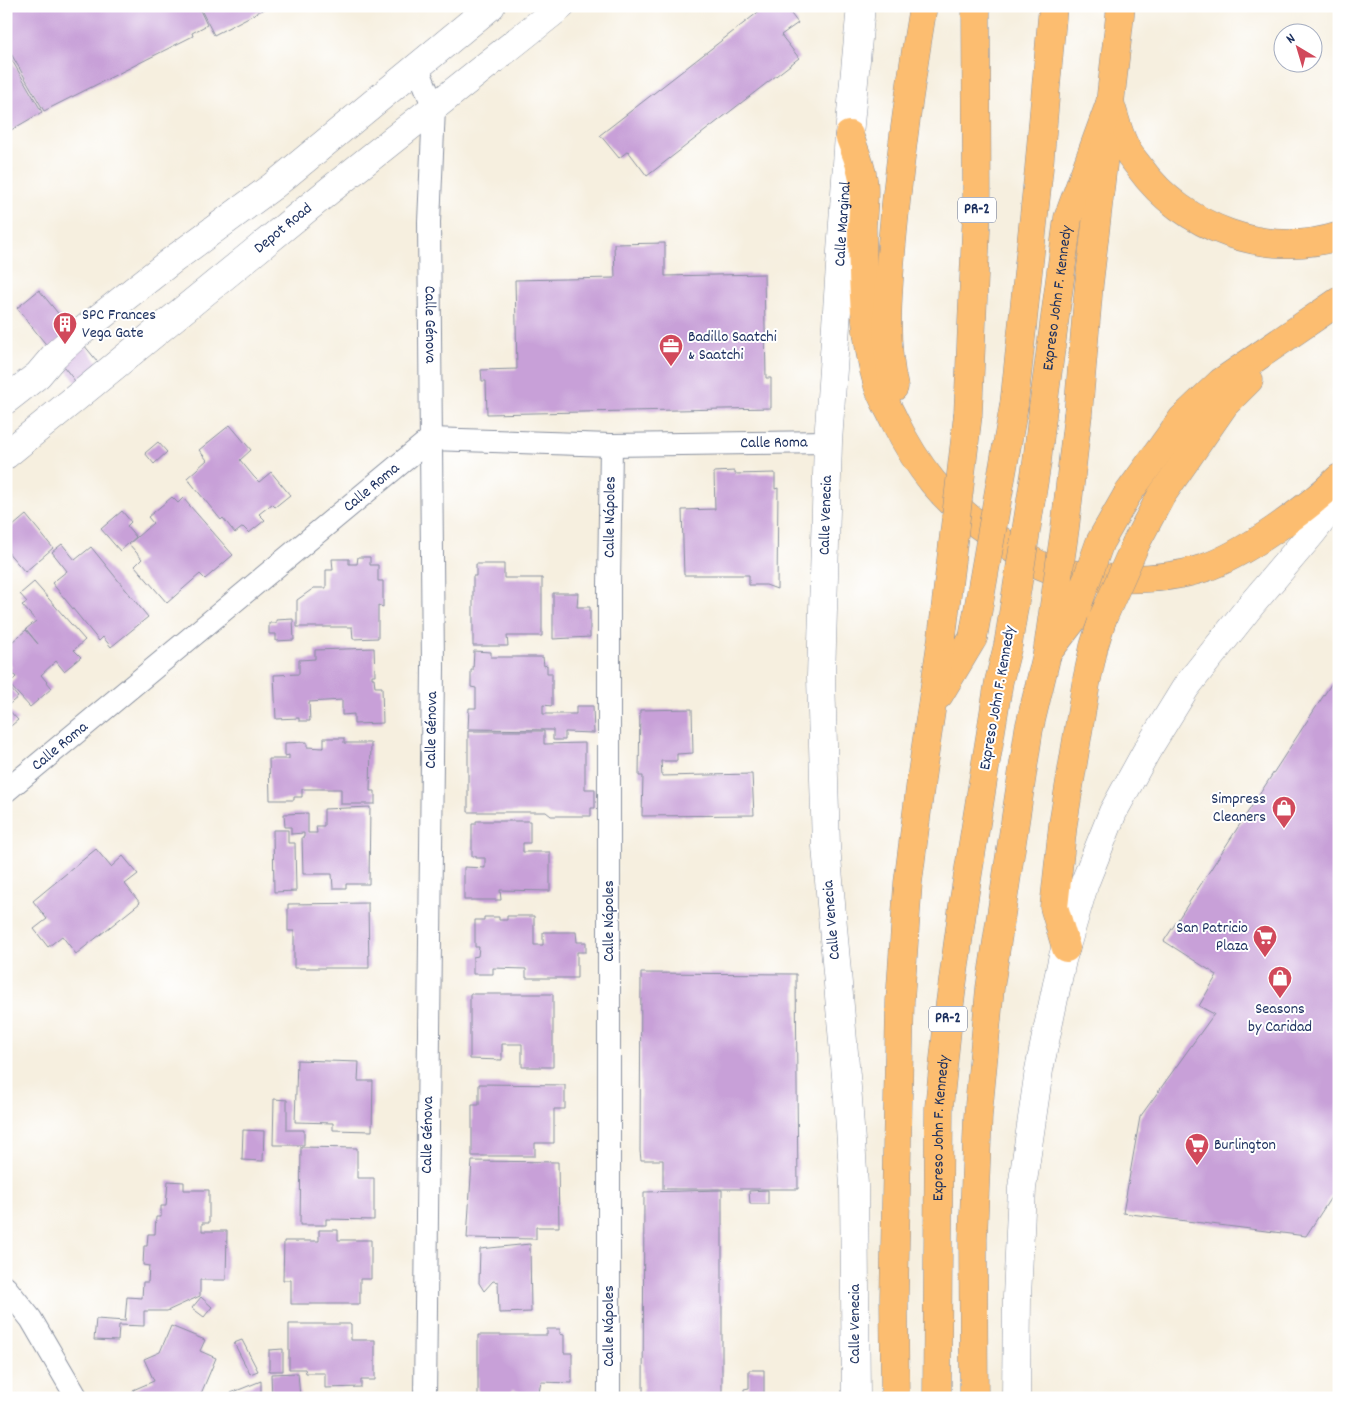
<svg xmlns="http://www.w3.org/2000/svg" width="1345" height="1404" viewBox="0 0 1345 1404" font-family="Dekko,sans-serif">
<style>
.building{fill:#c8a0d8}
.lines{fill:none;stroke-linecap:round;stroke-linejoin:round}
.minor-casing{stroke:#888f9e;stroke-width:24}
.tertiary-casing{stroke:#888f9e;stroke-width:29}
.motorway-casing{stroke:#888f9e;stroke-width:29}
.minor{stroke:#fff;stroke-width:22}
.tertiary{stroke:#fff;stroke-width:28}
.motorway{stroke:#fcbd6f;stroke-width:28}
.motorway-bridge-casing{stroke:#888f9e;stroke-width:29;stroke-linecap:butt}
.motorway-bridge{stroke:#fcbd6f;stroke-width:28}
.labels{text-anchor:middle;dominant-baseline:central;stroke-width:4;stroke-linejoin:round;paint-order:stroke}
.shield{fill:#fff;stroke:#5f6d8e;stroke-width:1}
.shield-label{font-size:15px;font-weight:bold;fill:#1b2f5e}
.street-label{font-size:16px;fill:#1b2f5e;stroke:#fff}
.poi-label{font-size:16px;fill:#1b2f5e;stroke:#fff;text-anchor:start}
</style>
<rect width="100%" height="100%" fill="#fff"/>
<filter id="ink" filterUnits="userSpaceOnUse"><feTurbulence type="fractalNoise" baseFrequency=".02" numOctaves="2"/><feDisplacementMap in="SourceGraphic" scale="10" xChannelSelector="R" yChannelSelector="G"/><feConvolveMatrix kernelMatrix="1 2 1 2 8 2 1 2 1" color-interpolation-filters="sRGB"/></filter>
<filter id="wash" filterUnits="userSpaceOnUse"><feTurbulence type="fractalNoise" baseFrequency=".0096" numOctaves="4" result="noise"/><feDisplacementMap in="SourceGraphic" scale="20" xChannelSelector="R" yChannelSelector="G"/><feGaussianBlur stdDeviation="1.12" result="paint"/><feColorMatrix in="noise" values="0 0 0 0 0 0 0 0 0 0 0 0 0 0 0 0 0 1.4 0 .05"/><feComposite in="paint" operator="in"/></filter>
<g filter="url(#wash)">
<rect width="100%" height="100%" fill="#f6efdf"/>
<g id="blocks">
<path class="building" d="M6,6H198L207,25L192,33L193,36L44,111L6,45Z
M199,6H270L214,35Z
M766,6H785L798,23L781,35L799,58L647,176L628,151L619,158L600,135Z
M6,50L42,112L6,133Z
M665,243V276L764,274L766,378H771V408L487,414L486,381H482L481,370L517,369L515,280L615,278L614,244Z
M39,290L106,372L83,391L17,308Z
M230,425L251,450L240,460L254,477L259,482L271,472L290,495L275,507L272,504L259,514L265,520L249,533L243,527L235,533L223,518L221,520L187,478L207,460L199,450Z
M158,442L167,452L154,464L145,453Z
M735,471V474L775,473V489L778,488L777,589L766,585H749V575H684L682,510L715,509L714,472Z
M172,497L178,503L183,498L233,555L205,579L200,574L167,603L135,566L142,559L129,544L153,523L148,517Z
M122,511L131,522L127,526L136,537L120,551L101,529Z
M26,515L53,548L25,572L6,550V532Z
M62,544L75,560L91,547L148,617L111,647L103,637L99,641L52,583L67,571L52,552Z
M358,557H370V565H378V581H383V607L378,605V638L353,639L352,627H297V600L314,588H326V570H333L332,559H349V564H357Z
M476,564H504V578H542V636H507L508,646H473V576H476Z
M34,582L85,640L74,650L81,657L64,671L56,661L41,675L52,688L30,707L9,684L16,677L9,669L12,667L6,660V647L26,630L38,644L26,629L36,621L22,605L27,602L20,594Z
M553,593H578L577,607H590V637L553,639Z
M293,619L294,640L276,641V634H269V623H276V620Z
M374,648L375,675H372V678H374L375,687H382L383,723L354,724V714L342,715V700L309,702L310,721H299V718L276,719L274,675L299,674V660L315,659V650Z
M474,651L491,652V657H543L544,666L547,665V673H552V706L543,705V714H576V706H593L594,733L565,732V740H553V730L468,729L469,708H476V688L471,687V670H473Z
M1339,672V1185L1306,1236L1123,1213L1140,1117L1214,1014L1199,1006L1217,975L1164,941Z
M6,684L18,697L6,707Z
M6,707L18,720L6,730Z
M692,709L693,753L677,754V761H661L662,776L752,774L754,815L642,816L643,776H639L640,710Z
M468,731H544V744L585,743V789H595V808H591V816H551L546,812H468Z
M324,738H344V743H371L370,791H375V804H341V789H302V797H294V800H270L269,759H289V755L285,756V743L307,742V747L323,748L324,747Z
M370,807L369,884H346V888H333L332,874H303L302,837H304V833L291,834V827H285L284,814L308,813V833H317L316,826H324V809Z
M476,821H530V843H523V852H550V891L500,890L501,900H464V867L485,868V858H476V856H472V824H476Z
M273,830H288V843H295L296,891L274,892Z
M96,849L111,867L123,856L138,874L125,884L140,903L76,954L62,936L48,947L34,929L47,919L33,901Z
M368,903L369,968H294V931H288V904Z
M507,916H534V945H543V932H576L577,942H586V952H577V978H526V969L493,968V974H473V957L478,956L479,947H475V920H484V917H499V920H507Z
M641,973L796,974L798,1189H663V1160H641L640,1151Z
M470,994H553V1067H522V1044H502V1060L470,1059Z
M297,1060L359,1062L358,1081H373L372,1131L333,1130V1123L295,1122Z
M479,1084L565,1085V1109H554V1143H535V1156H472V1105H479Z
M274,1099L287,1100V1130H304V1145H273Z
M243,1130L264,1131L263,1161L242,1160Z
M301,1147L357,1148V1178H374V1220L326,1219V1225H300Z
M472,1161L558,1162L559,1227H536V1239L467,1238Z
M168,1181L184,1182V1190H209V1223H202V1231H227L226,1280H200V1296L167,1311H144V1326L119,1325L118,1341L94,1340L96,1319L125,1321L127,1297L142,1298L143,1282H148L149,1266L143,1265L144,1246H147L148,1234H155L156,1217H161V1206H166Z
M722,1190V1398H643L644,1192Z
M768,1190V1204H750L749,1191Z
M319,1230H338V1240H371V1279H360V1304H291V1280H283L284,1241H319Z
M530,1244L531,1312L499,1313L498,1282L493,1281L484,1291L479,1283L480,1249Z
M201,1297L212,1307L204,1317L192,1308Z
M289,1324H351V1340H375V1380H361V1387L325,1388V1373H306L305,1369H289Z
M171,1326L205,1340L200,1351L216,1358L200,1396L196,1398H172L170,1394L161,1398H136L133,1390L154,1381L144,1359L160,1352Z
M547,1329H560V1334L564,1335V1353H572V1383L541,1382L538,1397L512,1390V1398H478V1335H547Z
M242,1340L258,1371L250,1374L234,1343Z
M283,1349V1371H269V1350Z
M749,1370H764V1398H744V1389L749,1388Z
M298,1373L300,1398H272L271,1374Z
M261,1381V1398H231V1393Z"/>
</g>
</g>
<g filter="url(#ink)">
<use href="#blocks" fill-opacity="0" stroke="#888f9e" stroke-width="1"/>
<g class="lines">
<defs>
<g id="minor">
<path id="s1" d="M417,66L434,108L429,222L433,667L425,1398"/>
<path id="s2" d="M6,791L430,439L611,445L828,442"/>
<path d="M6,1288L31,1319L77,1398"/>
<path id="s3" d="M609,1398V585L611,445"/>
</g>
<g id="tertiary">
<path d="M6,400L38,375L55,355L76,336L170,262L273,186L491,6"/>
<path id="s4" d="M6,455L330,190L561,6"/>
<path id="s5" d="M856,1398L854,1185L848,1099L826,846L821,677L828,442L849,135L861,6"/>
<path d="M1016,1398L1017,1297L1022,1188L1039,1070L1062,960L1085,882L1113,812L1146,752L1186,687L1251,605L1312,533L1339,498"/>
</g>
<g id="motorway">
<path d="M1110,103C1115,117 1118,133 1125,146C1128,154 1135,161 1140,168C1183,228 1267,259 1339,236"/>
<path d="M849,135C854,149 861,164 863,179C866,193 862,214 862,229C863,282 863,335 878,386C882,398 889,409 894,420C917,467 944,502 987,531C1006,544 1026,560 1047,568C1065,574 1082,576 1101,578C1135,580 1171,579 1204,568C1245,554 1307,509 1339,478"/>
<path d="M894,387C883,340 888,291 892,243C899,164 910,85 923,6"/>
<path d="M1014,405L1039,168L1053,6"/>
<path id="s6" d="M1043,408L1068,218L1110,103L1121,6"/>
<path d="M968,414L977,208L976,6"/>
<path d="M1078,414L1089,284L1105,147"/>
<path d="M1127,495L1182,419L1221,382L1339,301"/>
<path d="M1136,543L1161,496L1225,404L1249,380"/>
<path d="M939,695L973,638"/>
<path d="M1066,948L1054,907L1063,824L1086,684L1094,646L1102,620"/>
<path d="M895,1398L894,1298L900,1001L908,883L922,772L942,637"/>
<path id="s7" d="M937,1398L939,1107L949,1010L963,905L999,681L1008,645"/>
<path d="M974,1398L973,1238L978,1116L990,988L1029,729L1047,654"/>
</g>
</defs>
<use href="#minor" class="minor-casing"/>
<use href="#tertiary" class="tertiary-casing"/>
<use href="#motorway" class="motorway-casing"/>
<use href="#minor" class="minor"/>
<use href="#tertiary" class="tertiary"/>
<use href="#motorway" class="motorway"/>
<defs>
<path id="motorway-bridge" d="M1102,620L1136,543
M942,637L968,414
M973,638L1014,405
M1008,645L1037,462L1043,408
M1048,652L1072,621L1100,542L1127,495
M1047,654L1065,528L1078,414"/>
</defs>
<use href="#motorway-bridge" class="motorway-bridge-casing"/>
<use href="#motorway-bridge" class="motorway-bridge"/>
</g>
</g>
<defs>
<symbol id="building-pin" viewBox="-11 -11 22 30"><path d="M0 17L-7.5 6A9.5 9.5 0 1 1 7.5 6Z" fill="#d1495b" stroke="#fff"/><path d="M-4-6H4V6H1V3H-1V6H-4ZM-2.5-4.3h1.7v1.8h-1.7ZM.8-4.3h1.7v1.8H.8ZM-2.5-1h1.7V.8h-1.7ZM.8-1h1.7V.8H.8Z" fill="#fff"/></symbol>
<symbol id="office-pin" viewBox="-11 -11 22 30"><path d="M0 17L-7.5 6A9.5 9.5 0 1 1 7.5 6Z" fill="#d1495b" stroke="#fff"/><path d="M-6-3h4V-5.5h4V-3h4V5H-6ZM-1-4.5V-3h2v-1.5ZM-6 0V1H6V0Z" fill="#fff"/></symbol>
<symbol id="shop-pin" viewBox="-11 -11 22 30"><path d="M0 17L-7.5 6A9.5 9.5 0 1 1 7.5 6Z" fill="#d1495b" stroke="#fff"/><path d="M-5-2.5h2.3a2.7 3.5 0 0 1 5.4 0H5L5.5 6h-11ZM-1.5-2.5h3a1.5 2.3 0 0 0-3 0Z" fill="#fff"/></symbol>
<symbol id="supermarket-pin" viewBox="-11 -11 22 30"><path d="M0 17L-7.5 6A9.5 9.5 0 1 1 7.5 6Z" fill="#d1495b" stroke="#fff"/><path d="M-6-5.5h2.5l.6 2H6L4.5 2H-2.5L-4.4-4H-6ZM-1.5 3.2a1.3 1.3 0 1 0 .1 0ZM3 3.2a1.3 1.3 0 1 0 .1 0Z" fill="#fff"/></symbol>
</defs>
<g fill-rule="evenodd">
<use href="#building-pin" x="51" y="310" width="28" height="38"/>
<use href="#office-pin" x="657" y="332" width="28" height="38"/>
<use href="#shop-pin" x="1270" y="794" width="28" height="38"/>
<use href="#supermarket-pin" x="1251" y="923" width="28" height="38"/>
<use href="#shop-pin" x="1266" y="964" width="28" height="38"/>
<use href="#supermarket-pin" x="1183" y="1131" width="28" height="38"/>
</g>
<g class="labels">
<g class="shield">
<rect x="958" y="197.5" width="38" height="25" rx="4"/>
<rect x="929" y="1006.5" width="38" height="25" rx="4"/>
</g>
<g class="shield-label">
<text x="977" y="210">PR-2</text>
<text x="948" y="1019">PR-2</text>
</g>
<g class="street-label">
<text stroke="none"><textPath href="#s5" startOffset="1176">Calle Marginal</textPath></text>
<text stroke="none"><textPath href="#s4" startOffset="358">Depot Road</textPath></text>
<text stroke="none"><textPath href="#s6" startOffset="111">Expreso John F. Kennedy</textPath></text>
<text stroke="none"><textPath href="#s1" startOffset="262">Calle Génova</textPath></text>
<text stroke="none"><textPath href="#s2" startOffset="895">Calle Roma</textPath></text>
<text stroke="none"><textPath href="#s2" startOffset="475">Calle Roma</textPath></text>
<text stroke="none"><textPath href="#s3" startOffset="881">Calle Nápoles</textPath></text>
<text stroke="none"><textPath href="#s5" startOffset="884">Calle Venecia</textPath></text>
<text transform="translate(998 698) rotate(-80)">Expreso John F. Kennedy</text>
<text transform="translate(432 730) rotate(-89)">Calle Génova</text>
<text stroke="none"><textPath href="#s2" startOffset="70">Calle Roma</textPath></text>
<text transform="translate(832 920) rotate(-95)">Calle Venecia</text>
<text transform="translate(609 921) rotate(-90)">Calle Nápoles</text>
<text stroke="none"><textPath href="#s7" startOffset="270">Expreso John F. Kennedy</textPath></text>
<text transform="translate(428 1135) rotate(-89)">Calle Génova</text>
<text transform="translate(855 1324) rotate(-90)">Calle Venecia</text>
<text transform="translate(609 1326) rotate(-90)">Calle Nápoles</text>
</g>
<g class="poi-label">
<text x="82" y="315">SPC Frances<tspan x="82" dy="18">Vega Gate</tspan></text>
<text x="688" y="337">Badillo Saatchi<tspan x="688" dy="18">&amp; Saatchi</tspan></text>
<text x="1266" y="799" text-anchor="end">Simpress<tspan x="1266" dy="18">Cleaners</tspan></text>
<text x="1248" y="928" text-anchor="end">San Patricio<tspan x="1248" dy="18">Plaza</tspan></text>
<text x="1280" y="1009" text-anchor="middle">Seasons<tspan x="1280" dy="18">by Caridad</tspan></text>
<text x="1214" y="1145">Burlington</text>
</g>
</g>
<rect width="1345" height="1404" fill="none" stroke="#fff" stroke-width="25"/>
<g transform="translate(1298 48) rotate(322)"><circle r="24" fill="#ffffff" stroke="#a4acbf"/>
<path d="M0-4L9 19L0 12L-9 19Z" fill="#d1495b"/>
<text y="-8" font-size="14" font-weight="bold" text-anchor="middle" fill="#1b2f5e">N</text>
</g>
</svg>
